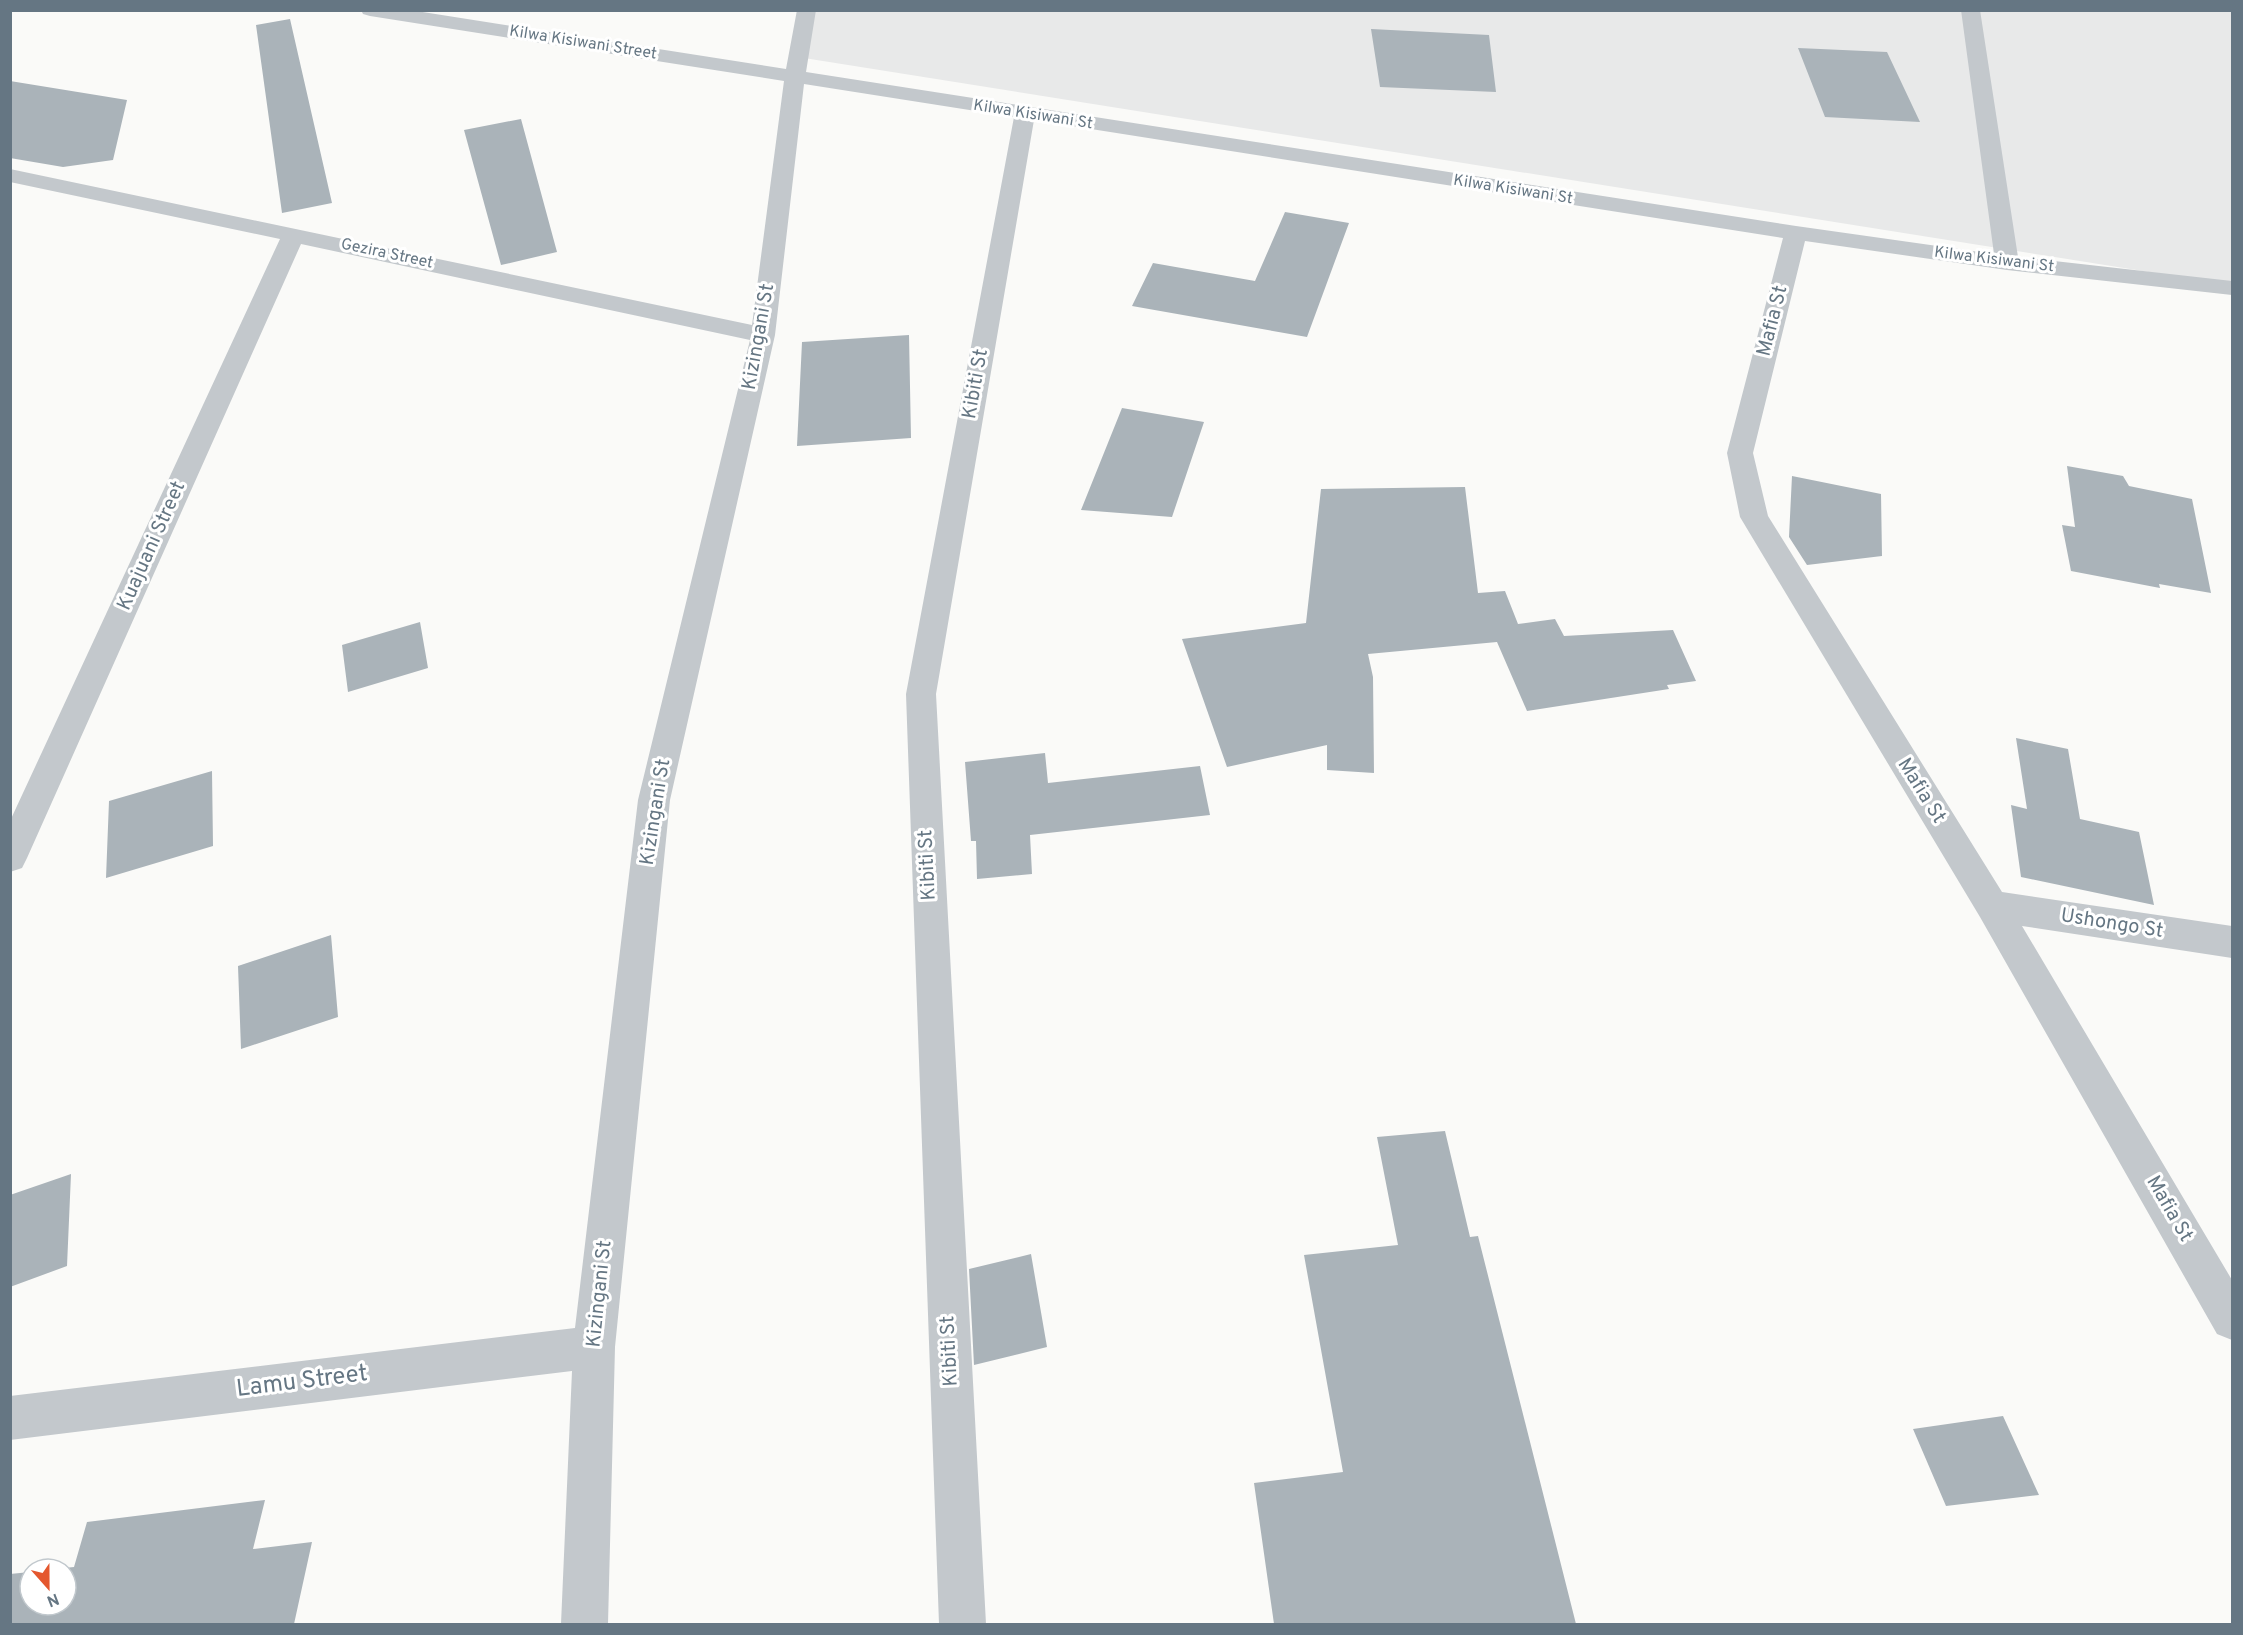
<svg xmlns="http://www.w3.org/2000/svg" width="2243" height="1635" viewBox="0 0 2243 1635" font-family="Overpass,sans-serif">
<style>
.built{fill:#e8e9e9}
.building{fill:#aab3b9}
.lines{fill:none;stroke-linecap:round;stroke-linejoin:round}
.minor{fill:#c3c8cc;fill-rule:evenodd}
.labels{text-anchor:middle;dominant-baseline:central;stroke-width:6;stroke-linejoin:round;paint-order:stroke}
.far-street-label{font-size:16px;fill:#657683;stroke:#fff}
.street-label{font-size:20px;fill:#657683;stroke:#fff}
.near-street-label{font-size:24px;fill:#657683;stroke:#fff}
</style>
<rect width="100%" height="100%" fill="#fafaf8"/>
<path class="built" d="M813,10L2232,11V282L2193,279L804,58Z"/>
<path class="building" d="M290,19L332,203L282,213L256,25Z
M1371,29L1489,35L1496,92L1380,87Z
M1798,48L1887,52L1920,122L1825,117Z
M10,81L127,100L113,160L63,167L10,158Z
M521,119L557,252L501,265L464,130Z
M1285,212L1349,223L1307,337L1132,306L1153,263L1255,281Z
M909,335L911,438L797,446L802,342Z
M1122,408L1204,422L1172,517L1081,510Z
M2067,466L2123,476L2129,486L2192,499L2211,593L2159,584L2160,588L2071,571L2062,525L2075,527Z
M1792,476L1881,494L1882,556L1807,565L1789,537Z
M1465,487L1478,593L1505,591L1518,624L1555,619L1564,636L1673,630L1696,681L1667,685L1669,689L1527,711L1497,642L1368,654L1373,677L1374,773L1327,770V745L1227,767L1182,639L1306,623L1321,489Z
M420,622L428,668L348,692L342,645Z
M2016,738L2068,749L2080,819L2139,832L2154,905L2021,877L2011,805L2027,809Z
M1045,753L1048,783L1200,766L1210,815L1030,835L1032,874L977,879L976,841H971L965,762Z
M212,771L213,846L106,878L109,801Z
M331,935L338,1017L241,1049L238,966Z
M1445,1131L1470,1237L1478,1236L1576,1624H1274L1254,1483L1343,1472L1304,1255L1398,1245L1377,1137Z
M71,1174L67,1266L10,1287V1195Z
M1031,1254L1047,1347L974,1365L969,1269Z
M2003,1416L2039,1495L1946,1506L1913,1429Z
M265,1500L253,1549L312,1542L294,1624H10V1574L30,1572V1605H66V1569H54L74,1567L87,1522Z"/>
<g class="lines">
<path class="minor" d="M361,10H410L786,69L797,10H816L806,72L1796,226L1994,254L1961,10H1980L2018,257L2232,281V295L2007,270L1805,241L1753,453L1768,516L2002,892L2232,926V958L2022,926L2232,1280V1340L2217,1334L1980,917L1740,517L1727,453L1783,238L1034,120L936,694L986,1624H939L906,694L1014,117L804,84L775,335L670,800L615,1347L608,1624H561L572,1371L10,1440V1396L575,1328L638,800L750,340L301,244L27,858L22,868L10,872V821L280,239L10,182V169L752,325L784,81L370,16L363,14Z"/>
</g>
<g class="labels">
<g class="far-street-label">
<text transform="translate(583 43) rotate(9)">Kilwa Kisiwani Street</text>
<text transform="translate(1033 115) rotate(9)">Kilwa Kisiwani St</text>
<text transform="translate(1513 190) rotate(9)">Kilwa Kisiwani St</text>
<text transform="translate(387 254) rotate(12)">Gezira Street</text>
<text transform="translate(1994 260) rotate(7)">Kilwa Kisiwani St</text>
</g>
<g class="street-label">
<text transform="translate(1773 321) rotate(-76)">Mafia St</text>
<text transform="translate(759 337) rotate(-80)">Kizingani St</text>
<text transform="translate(976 384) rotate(-80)">Kibiti St</text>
<text transform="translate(152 546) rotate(-66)">Kuajuani Street</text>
<text transform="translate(1921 791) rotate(58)">Mafia St</text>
<text transform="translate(656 812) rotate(-81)">Kizingani St</text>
<text transform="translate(928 865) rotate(-93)">Kibiti St</text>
<text transform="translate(2112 924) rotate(9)">Ushongo St</text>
<text transform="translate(2169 1209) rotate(60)">Mafia St</text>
<text transform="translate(600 1294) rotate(-84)">Kizingani St</text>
<text transform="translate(950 1351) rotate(-93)">Kibiti St</text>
</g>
<g class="near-street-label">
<text transform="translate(302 1382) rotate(-7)">Lamu Street</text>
</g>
</g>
<rect width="2243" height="1635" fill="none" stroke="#657683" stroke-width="24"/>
<g transform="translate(48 1587) rotate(159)"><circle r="28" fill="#ffffff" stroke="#c1c8cd" stroke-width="1.5"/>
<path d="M0-4.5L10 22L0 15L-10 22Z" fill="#e4572e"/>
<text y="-9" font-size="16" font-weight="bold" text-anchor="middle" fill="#657683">N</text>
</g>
</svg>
